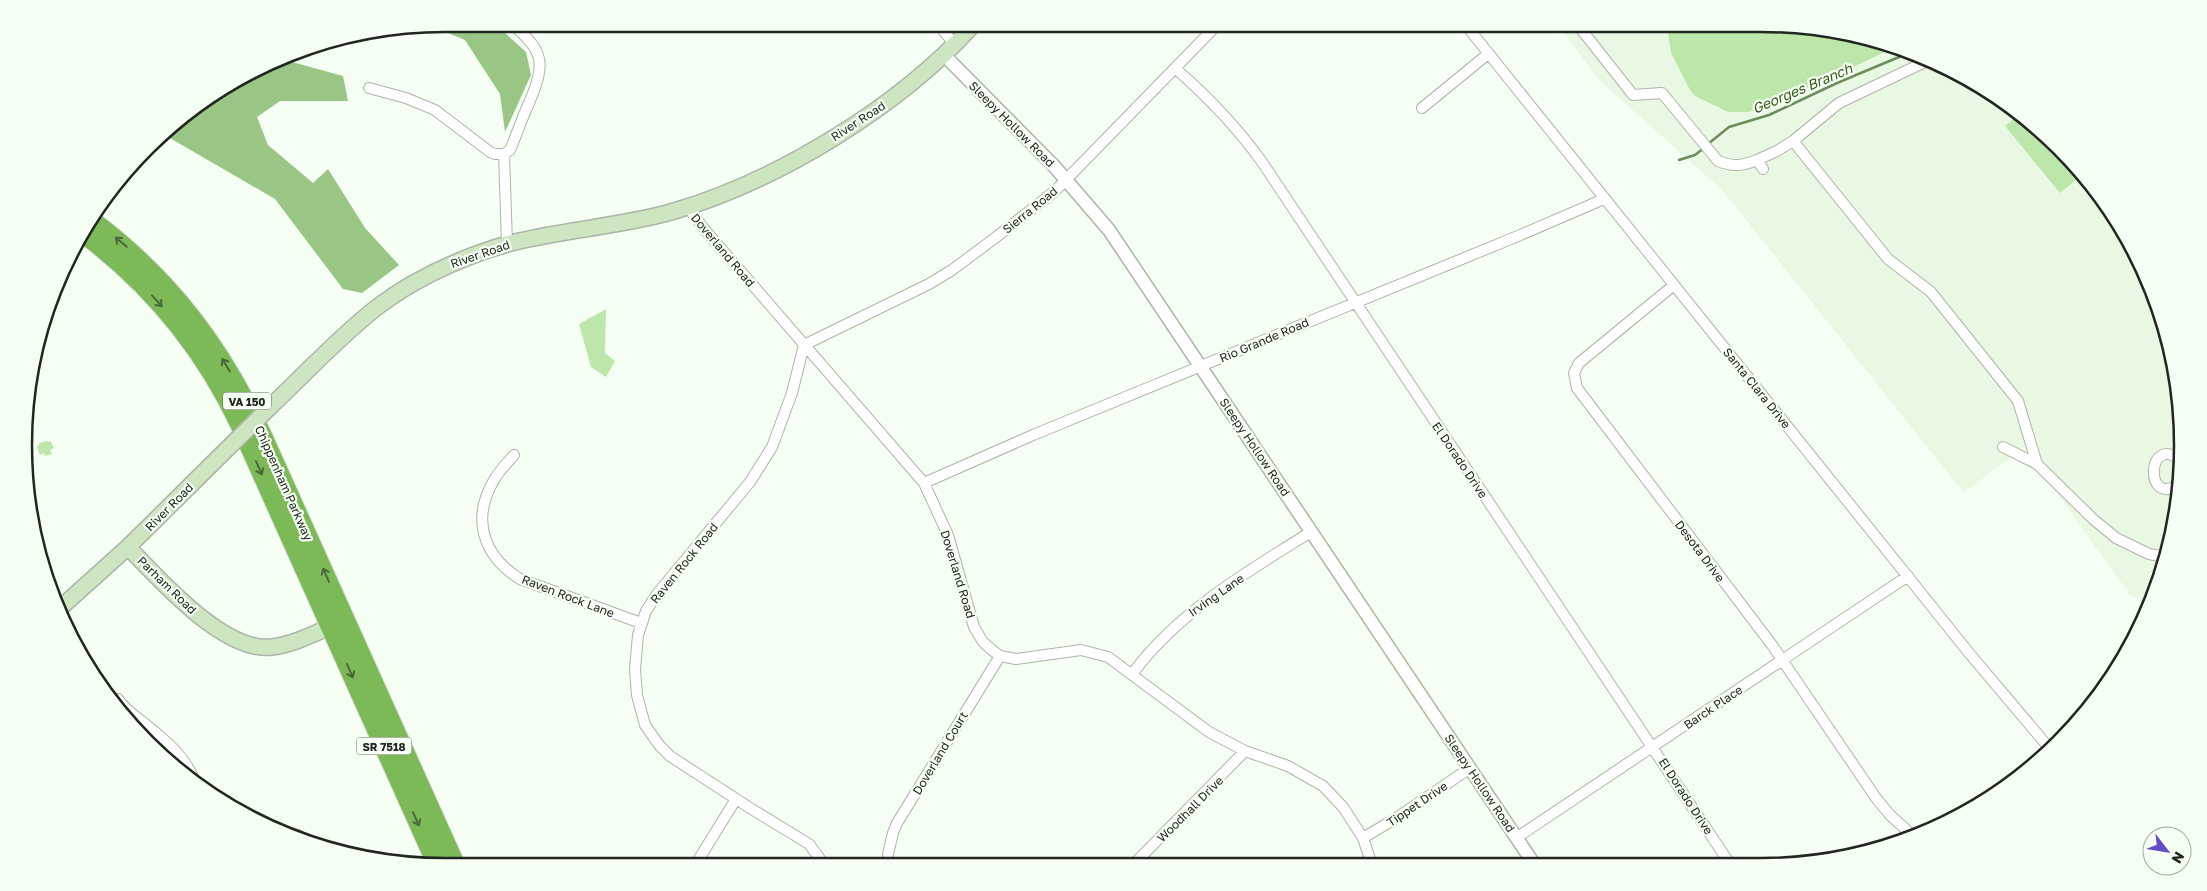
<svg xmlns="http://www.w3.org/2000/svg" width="2207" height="891" viewBox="0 0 2207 891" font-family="'Golos Text',sans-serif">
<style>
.built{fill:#e9f8e2}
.green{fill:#bde7aa}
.forest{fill:#99c684}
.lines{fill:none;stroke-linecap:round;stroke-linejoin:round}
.stream{stroke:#6b8c5c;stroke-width:2.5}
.minor-casing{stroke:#acb5a8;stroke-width:12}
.tertiary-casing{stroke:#acb5a8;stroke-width:15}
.secondary-casing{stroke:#acb5a8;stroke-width:18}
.trunk-casing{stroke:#dcdcdb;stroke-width:20}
.minor{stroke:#fff;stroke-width:10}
.tertiary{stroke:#fff;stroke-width:12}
.secondary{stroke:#cee5c1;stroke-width:15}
.trunk{stroke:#7cba58;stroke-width:18}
.secondary-bridge-casing{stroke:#acb5a8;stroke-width:18;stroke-linecap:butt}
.secondary-bridge{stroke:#cee5c1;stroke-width:15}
.oneway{stroke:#4a693a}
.labels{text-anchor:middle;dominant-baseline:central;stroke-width:4.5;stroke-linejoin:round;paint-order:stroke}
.shield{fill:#f6fff3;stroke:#626760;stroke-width:1}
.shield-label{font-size:11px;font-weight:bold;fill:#222621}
.street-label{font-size:12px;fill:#222621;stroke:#f6fff3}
.water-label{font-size:14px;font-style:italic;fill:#315b19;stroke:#f6fff3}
.rim{fill:none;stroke:#222621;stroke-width:2.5}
</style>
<rect width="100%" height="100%" fill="#f6fff3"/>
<path class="built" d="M1557,24H1761L1897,46L1972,80L2039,128L2096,189L2140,259L2169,336L2182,418L2180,500L2161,581L2149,604L2130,595L2024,447L1964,493L1721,189L1601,82Z"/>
<path class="green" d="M1670,24H1761L1897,46L1833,77L1749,112H1728L1695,96L1690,90L1671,53L1668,33Z
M2020,114L2039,128L2083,174L2060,193L2005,126Z
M606,309L605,353L615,361L606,377L591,367L579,324Z
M46,441L51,442L54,448L50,450L52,454L45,456L44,453L40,455L37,447L40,443Z"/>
<path class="forest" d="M446,24H495L526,52L531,75L505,132L500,94L465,40L431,26Z
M281,59L343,76L348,101H280L257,117L268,145L313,183L328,169L365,228L399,265L362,293L343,289L275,199L163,134L168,128L234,80Z"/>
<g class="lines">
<path class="stream" d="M1708,144L1729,127L1769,115L1837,83L1911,52
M1679,160L1695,155L1704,148"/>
<defs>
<path id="minor" d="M938,24L955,45
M1465,24L1969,653L2051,750
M1577,24L1633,95L1662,93L1718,161C1733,167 1742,166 1757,160
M1929,60L1839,103L1793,141L1888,259L1931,292L2018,401L2037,464L2093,519L2116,538L2149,554L2166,557
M1175,68C1208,97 1237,127 1262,162L1730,864
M369,88L406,98L435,110L490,152L495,154H504
M1422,108L1488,54
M1763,169L1757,160L1777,151L1793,141
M687,206L705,230L924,483L948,535L974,627L983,642L992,650L1000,656L1016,659L1081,650L1108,657L1209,732L1245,751L1288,766L1323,786L1343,807L1363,838L1372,865
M507,244L504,154L510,150L513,143C518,130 523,116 529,103C545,65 546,51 511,24
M1674,285L1579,363L1574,373L1577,388L1772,645L1876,798L1890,815L1912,835
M2003,447L2037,464
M514,455C507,463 499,471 494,480C471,519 483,556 520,579L641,623
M924,483L1033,435L1518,236L1604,199
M2180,483C2144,511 2146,431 2181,461
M1133,673C1176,614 1249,570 1311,532
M118,699C125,709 135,716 144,723C165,740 187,757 195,783
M283,831L298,835L310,845
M1363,838L1398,817L1470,768
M1516,838L1908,576
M888,854L893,833L897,823L1000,656
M820,859L809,844L750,808L670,756L659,745L645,725L637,695L635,669L638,635L646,611L657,594L750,482L772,447L792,393L804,345L929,284L952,270L995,238L1055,191L1218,24
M1133,865L1245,751
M694,867L736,799"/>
<path id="tertiary" d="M944,55L1054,166L1109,230L1534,864"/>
<path id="secondary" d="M272,405C306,373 339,337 376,308C415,278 460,258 507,244C560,230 617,227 671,212C778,181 899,107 974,24
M128,547C159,579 224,653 272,647C296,644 319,631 341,622
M58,610L128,547L222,454"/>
<path id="trunk" d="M92,220C171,279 223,349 264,438L457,867
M82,233C149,283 203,348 239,424L437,866"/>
</defs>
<use href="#minor" class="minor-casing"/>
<use href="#tertiary" class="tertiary-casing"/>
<use href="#secondary" class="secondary-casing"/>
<use href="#trunk" class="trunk-casing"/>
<use href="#minor" class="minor"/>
<use href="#tertiary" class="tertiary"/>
<use href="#secondary" class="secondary"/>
<use href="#trunk" class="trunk"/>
<defs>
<path id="secondary-bridge" d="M222,454L272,405"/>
</defs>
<use href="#secondary-bridge" class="secondary-bridge-casing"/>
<use href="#secondary-bridge" class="secondary-bridge"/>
</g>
<defs><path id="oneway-shaft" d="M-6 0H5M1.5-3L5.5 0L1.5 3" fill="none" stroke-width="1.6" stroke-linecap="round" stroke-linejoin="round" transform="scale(1.25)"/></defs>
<g class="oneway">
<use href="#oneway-shaft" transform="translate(121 242) rotate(-140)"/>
<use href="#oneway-shaft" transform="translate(157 301) rotate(48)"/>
<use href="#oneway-shaft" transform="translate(226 365) rotate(-121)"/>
<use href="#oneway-shaft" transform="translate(259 468) rotate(66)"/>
<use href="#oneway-shaft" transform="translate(326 575) rotate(-114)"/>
<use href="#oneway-shaft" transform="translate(350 671) rotate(66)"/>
<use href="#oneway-shaft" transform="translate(416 819) rotate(66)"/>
</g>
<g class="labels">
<g class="shield">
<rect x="223" y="392.5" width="48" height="17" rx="4"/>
<rect x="356.5" y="737.5" width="55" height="17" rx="4"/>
</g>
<g class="shield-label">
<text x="247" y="401">VA 150</text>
<text x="384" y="746">SR 7518</text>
</g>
<g class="street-label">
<text transform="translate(858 121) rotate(-33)">River Road</text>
<text transform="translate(1012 124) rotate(45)">Sleepy Hollow Road</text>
<text transform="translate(1030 210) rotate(-39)">Sierra Road</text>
<text transform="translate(723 250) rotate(50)">Doverland Road</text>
<text transform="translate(480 254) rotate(-19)">River Road</text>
<text transform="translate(1264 340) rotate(-23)">Rio Grande Road</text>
<text transform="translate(1757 388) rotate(51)">Santa Clara Drive</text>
<text transform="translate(1255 447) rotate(56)">Sleepy Hollow Road</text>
<text transform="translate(1460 460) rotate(56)">El Dorado Drive</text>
<text transform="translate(284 483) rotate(66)">Chippenham Parkway</text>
<text transform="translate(169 507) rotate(-45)">River Road</text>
<text transform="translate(1700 551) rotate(53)">Desota Drive</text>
<text transform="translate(684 563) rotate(-51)">Raven Rock Road</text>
<text transform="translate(958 574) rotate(73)">Doverland Road</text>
<text transform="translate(167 585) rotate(44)">Parham Road</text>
<text transform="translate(1216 595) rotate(-35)">Irving Lane</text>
<text transform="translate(568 596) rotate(21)">Raven Rock Lane</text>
<text transform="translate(1713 707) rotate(-34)">Barck Place</text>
<text transform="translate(940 753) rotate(-59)">Doverland Court</text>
<text transform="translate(1480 783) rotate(56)">Sleepy Hollow Road</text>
<text transform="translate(1686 796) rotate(57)">El Dorado Drive</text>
<text transform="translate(1417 804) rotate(-34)">Tippet Drive</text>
<text transform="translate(1190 809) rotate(-45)">Woodhall Drive</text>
</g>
<g class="water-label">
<text transform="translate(1802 88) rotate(-23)">Georges Branch</text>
</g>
</g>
<path d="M0 0H2207V891H0ZM445 32H1761A413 413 0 0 1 2174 445V445A413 413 0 0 1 1761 858H445A413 413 0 0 1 32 445V445A413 413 0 0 1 445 32Z" fill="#f6fff3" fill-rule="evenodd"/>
<path class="rim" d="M445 32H1761A413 413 0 0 1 2174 445V445A413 413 0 0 1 1761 858H445A413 413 0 0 1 32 445V445A413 413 0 0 1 445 32Z"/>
<g transform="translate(2167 851) rotate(121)"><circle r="24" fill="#f6fff3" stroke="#a1a89f"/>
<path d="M0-4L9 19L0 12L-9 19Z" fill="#624dc6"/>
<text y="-8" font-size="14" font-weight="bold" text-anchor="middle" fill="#222621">N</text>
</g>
</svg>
